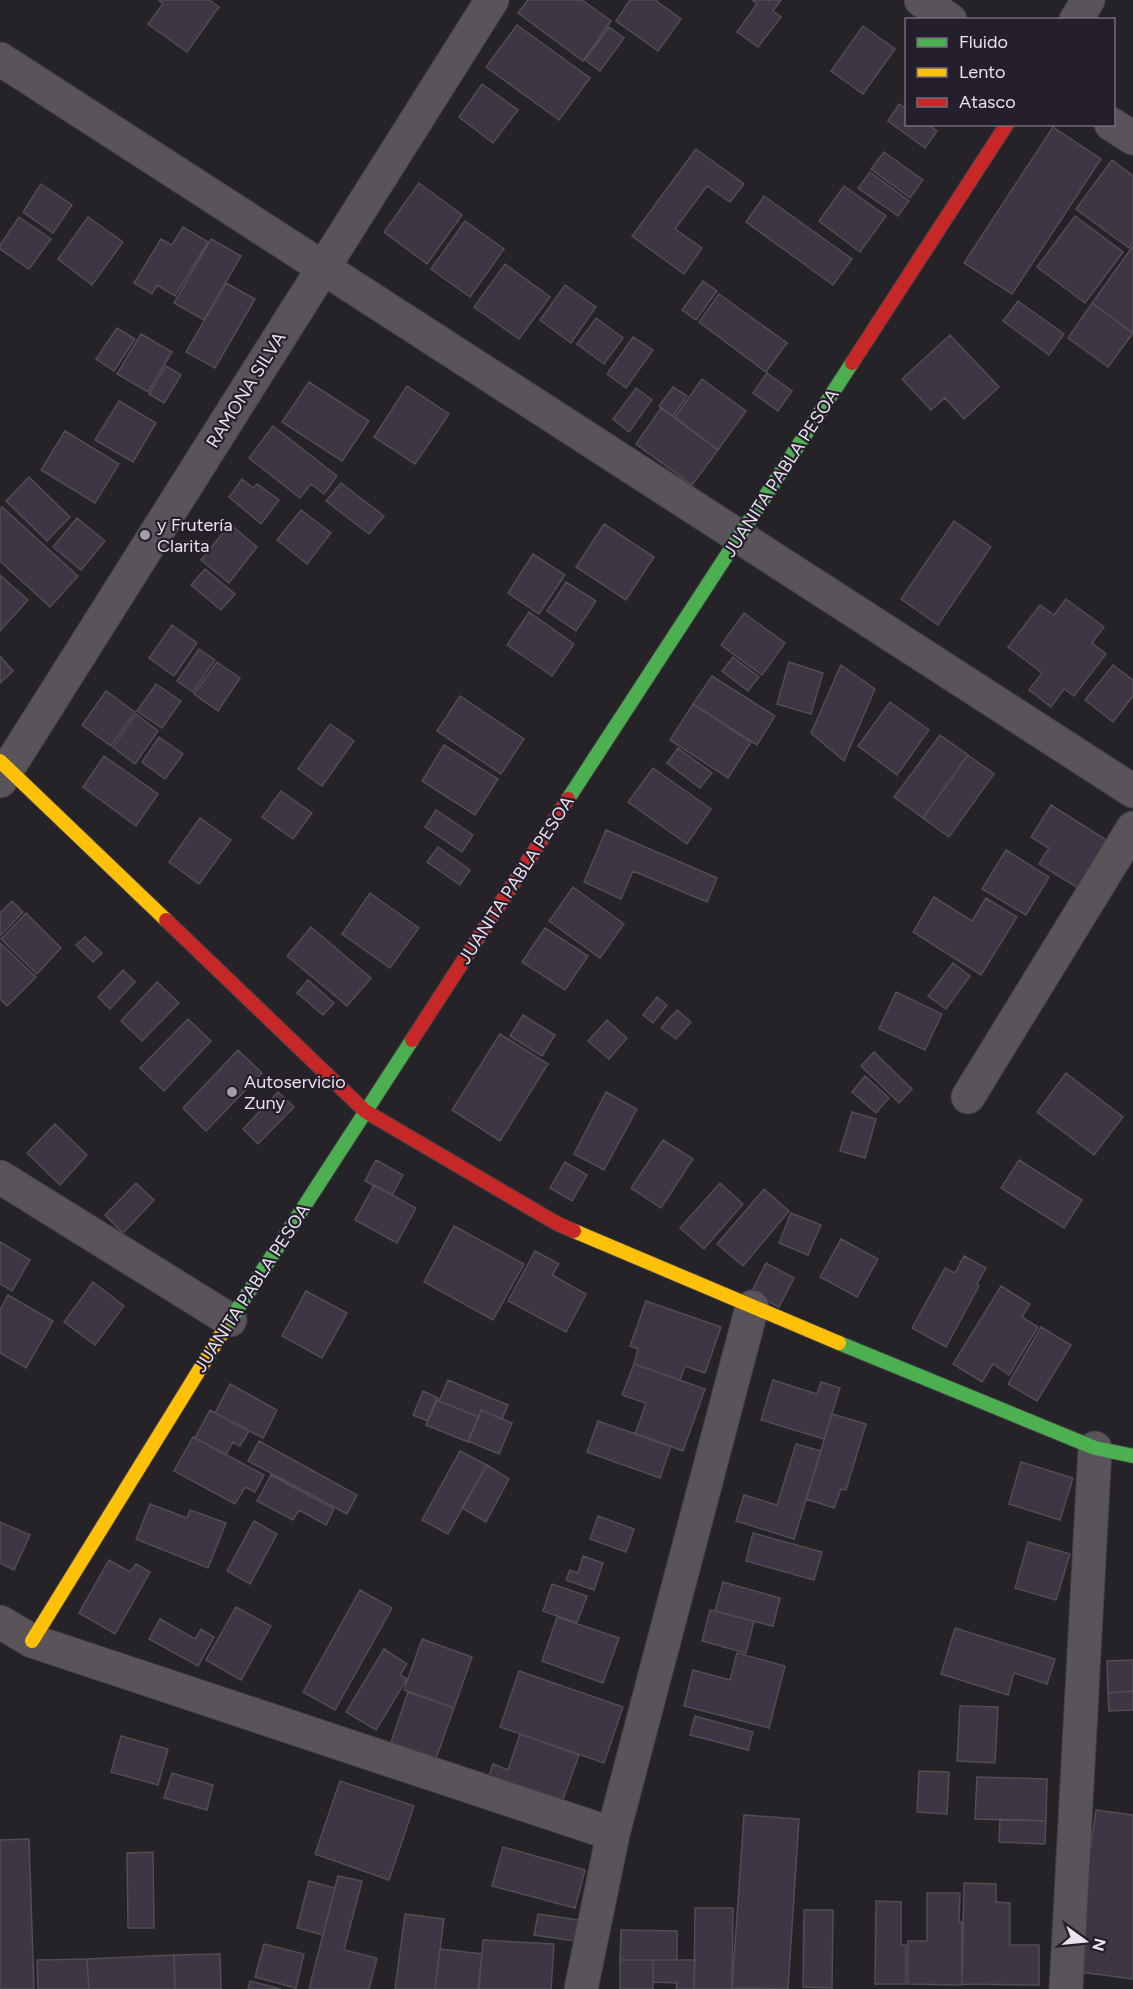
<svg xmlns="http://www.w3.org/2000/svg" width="1133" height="1989" viewBox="0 0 1133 1989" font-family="Figtree,sans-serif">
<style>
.building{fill:#3f3645;stroke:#504d53;stroke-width:1.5}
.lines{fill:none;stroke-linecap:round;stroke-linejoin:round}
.street-casing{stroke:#413f45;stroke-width:35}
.fast-casing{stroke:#413f45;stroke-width:16}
.slow-casing{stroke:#413f45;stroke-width:16}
.jam-casing{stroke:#413f45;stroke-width:16}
.street{stroke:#58545a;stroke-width:33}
.fast{stroke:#4caf50;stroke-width:14}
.slow{stroke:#ffc107;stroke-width:14}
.jam{stroke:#c62828;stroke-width:14}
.poi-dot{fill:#a39fa7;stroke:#251e2c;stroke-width:2}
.labels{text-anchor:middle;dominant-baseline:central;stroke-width:4.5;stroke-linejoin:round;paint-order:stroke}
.street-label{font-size:18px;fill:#e7e2ec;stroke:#251e2c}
.poi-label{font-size:18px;fill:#e7e2ec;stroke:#251e2c;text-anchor:start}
</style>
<rect width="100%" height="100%" fill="#252228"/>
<path class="building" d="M159,0H209L219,7L187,52L148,24L163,4Z
M528,0H582L611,21L583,61L518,13Z
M630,0H655L681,19L658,51L616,21Z
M752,0H781L773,11L781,17L758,47L737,32L757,4Z
M517,25L590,78L559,120L486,67Z
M863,26L895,49L863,94L831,71Z
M609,27L624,38L600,71L585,60Z
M482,84L518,110L493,143L459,117Z
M899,104L906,109V124H935L932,128L937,131L925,148L888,121Z
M1053,127L1101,159L1012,294L964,263Z
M696,149L744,184L730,202L707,186L675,229L702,248L684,274L632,236Z
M884,152L923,180L910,198L871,169Z
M1112,160L1133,176V242L1129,248L1076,209Z
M870,172L909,201L898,216L858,188Z
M419,183L462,215L427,264L384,232Z
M41,184L72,205L53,233L23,212Z
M844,186L886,216L860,252L819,221Z
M764,196L852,259L833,285L746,222Z
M1075,216L1123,252L1085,303L1037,267Z
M19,217L51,239L29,269L0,249V245Z
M88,217L123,242L92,285L58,259Z
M465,221L504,249L470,297L431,269Z
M183,227L208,242L175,296L157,285L152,294L134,283L161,239L172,245Z
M211,239L241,256L204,320L174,303Z
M1133,246V333L1092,303Z
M505,264L550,297L519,339L474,307Z
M703,281L717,291L696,320L682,310Z
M226,283L255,299L215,368L186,352Z
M565,285L596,307L571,343L540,320Z
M719,294L787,343L766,372L699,322Z
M1018,301L1064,334L1049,355L1003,321Z
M1092,303L1133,333L1108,367L1068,338Z
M596,318L623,338L604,364L577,344Z
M117,328L135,339L114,371L96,359Z
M141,334L172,352L148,392L117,374Z
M950,335L999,387L964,419L945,398L931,410L902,379Z
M633,337L653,350L626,388L607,374Z
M166,366L181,375L164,403L149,394Z
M767,373L792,391L778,411L753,393Z
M702,379L746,411L718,450L675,417Z
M309,382L369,421L342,461L282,422Z
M407,386L449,414L415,464L374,437Z
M673,387L687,396L673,416L659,406Z
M636,388L652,400L629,432L613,419Z
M119,401L156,423L133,462L95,440Z
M661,408L718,450L692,485L636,444Z
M273,426L337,476L324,494L311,484L300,498L249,458Z
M65,431L119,464L95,503L41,470Z
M29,477L70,517L47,541L6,501Z
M242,479L253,488L257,484L279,500L261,524L229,497Z
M341,483L384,516L369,534L326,501Z
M2,507L78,576L50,607L0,561V509Z
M301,510L331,533L307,564L277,540Z
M77,518L105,541L81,570L53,547Z
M954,521L991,547L938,625L901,599Z
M230,524L257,547L229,583L201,560Z
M604,524L654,557L626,600L576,567Z
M533,554L565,575L539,614L508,593Z
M205,569L235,594L221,610L191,585Z
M0,575L28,600L0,631Z
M566,582L596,601L576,631L547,611Z
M1066,599L1104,627L1092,643L1106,654L1074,696L1064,689L1051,707L1029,690L1042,673L1008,647L1040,605L1054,615Z
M529,612L574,644L552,676L507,645Z
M744,613L785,643L762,675L721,645Z
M172,625L197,643L174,676L149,658Z
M199,649L215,660L193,692L177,681Z
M0,656L13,671L0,683Z
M733,657L759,677L748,691L722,671Z
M217,662L240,678L218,711L194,694Z
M789,662L823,673L811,714L777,704Z
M841,665L875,689L844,761L811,733Z
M1113,665L1133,680V696L1113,722L1085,700Z
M712,676L775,716L757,745L693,704Z
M156,684L181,701L162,728L137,711Z
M106,691L135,712L111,746L82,725Z
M460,696L524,739L501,774L437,731Z
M890,702L929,730L897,775L858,746Z
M693,704L751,742L728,778L670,740Z
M136,714L158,731L135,764L113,747Z
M330,724L354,741L322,786L298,769Z
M940,735L968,755L923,818L894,797Z
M159,737L183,754L165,779L142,762Z
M444,745L498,779L475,815L422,781Z
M678,748L712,773L700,788L667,763Z
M968,755L994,774L949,837L923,818Z
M104,756L158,794L136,826L83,787Z
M653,768L711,809L687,844L628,802Z
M281,791L312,813L293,839L262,817Z
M1051,805L1108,841L1078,888L1039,864L1049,848L1031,837Z
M436,810L473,835L462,852L425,827Z
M200,818L231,840L199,884L169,862Z
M606,830L717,878L707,902L633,871L621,899L584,882Z
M438,847L470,870L460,885L427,862Z
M1006,850L1049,877L1026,915L982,889Z
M573,887L624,924L600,958L549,921Z
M370,893L419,928L390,968L342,934Z
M934,897L972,921L986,898L1017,917L981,975L913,932Z
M12,901L23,912L0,936V913Z
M26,913L61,948L37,974L1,939Z
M311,927L371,978L347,1006L287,956Z
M545,928L588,956L565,990L522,962Z
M85,937L102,953L93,962L76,945Z
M0,943L36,977L7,1006L0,999Z
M953,963L970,976L946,1009L928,996Z
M123,970L135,982L110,1009L98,997Z
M308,980L334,1003L323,1015L297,993Z
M157,982L179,1003L142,1041L121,1021Z
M896,992L942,1014L925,1050L879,1029Z
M657,997L667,1005L653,1023L643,1015Z
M677,1010L691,1022L676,1039L661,1028Z
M523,1015L555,1035L542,1056L510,1036Z
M188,1019L211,1041L164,1091L140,1068Z
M607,1020L627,1038L609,1059L588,1041Z
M500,1034L548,1064L500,1141L452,1110Z
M238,1050L262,1073L206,1131L183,1108Z
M874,1052L912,1089L899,1103L861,1066Z
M1066,1073L1123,1117L1094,1155L1037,1112Z
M865,1076L889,1098L876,1113L852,1092Z
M278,1092L294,1107L258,1144L243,1129Z
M606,1092L637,1109L604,1170L574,1154Z
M852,1112L876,1119L865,1158L840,1151Z
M55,1124L87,1155L60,1185L27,1153Z
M663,1140L693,1159L661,1208L631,1188Z
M376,1160L403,1175L392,1195L365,1181Z
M1019,1160L1082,1200L1064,1228L1001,1188Z
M565,1162L587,1175L572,1201L550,1188Z
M136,1183L154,1200L123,1233L105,1215Z
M720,1183L743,1204L704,1249L680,1228Z
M374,1185L416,1208L397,1243L355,1220Z
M764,1189L789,1211L743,1266L717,1244Z
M791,1213L821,1225L808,1255L779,1243Z
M454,1226L524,1264L493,1320L424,1282Z
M841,1239L878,1259L857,1297L820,1277Z
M0,1242L30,1260L12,1291L0,1284Z
M535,1251L559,1264L552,1275L586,1294L566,1332L508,1301Z
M964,1256L986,1268L977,1284L979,1286L946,1347L912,1328L945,1268L955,1273Z
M766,1263L794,1278L779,1307L751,1293Z
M93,1282L124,1306L95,1345L64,1322Z
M1001,1286L1030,1304L1022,1317L1038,1327L1009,1375L993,1364L982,1382L953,1364Z
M306,1291L347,1313L322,1358L282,1336Z
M8,1295L53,1321L26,1368L0,1353V1310Z
M646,1301L721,1327L705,1373L685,1366L680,1380L634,1364L638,1349L630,1346Z
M1041,1327L1071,1345L1037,1401L1008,1384Z
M634,1364L705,1389L683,1451L635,1434L646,1403L622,1395Z
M448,1380L508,1405L502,1419L481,1410L479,1417L439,1401Z
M773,1380L817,1394L821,1382L840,1388L824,1439L761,1420Z
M230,1384L277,1410L263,1438L215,1413Z
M423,1391L438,1398L428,1421L413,1415Z
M436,1400L479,1417L468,1442L426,1425Z
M210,1410L249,1431L240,1446L233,1442L226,1455L195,1438Z
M481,1410L512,1423L499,1454L468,1441Z
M832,1414L866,1424L846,1490L841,1489L834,1508L806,1499Z
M598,1421L671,1446L660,1478L587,1452Z
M193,1437L264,1475L255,1492L245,1487L235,1504L174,1471Z
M259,1441L357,1495L347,1514L248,1461Z
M796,1444L821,1451L794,1539L736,1521L744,1495L777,1505Z
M460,1451L487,1465L448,1534L422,1520Z
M1021,1462L1073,1478L1060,1520L1009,1504Z
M487,1465L509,1479L486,1522L462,1508Z
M271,1475L334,1509L326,1525L299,1510L293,1520L257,1501Z
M150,1504L187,1518L190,1510L226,1523L208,1568L136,1539Z
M598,1516L634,1529L626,1552L590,1539Z
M254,1521L277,1534L250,1584L227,1571Z
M0,1522L30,1535L14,1570L0,1563Z
M753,1533L822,1552L814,1580L746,1561Z
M1028,1542L1070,1554L1056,1600L1015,1588Z
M583,1556L603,1563L594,1590L566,1580L570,1570L578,1573Z
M109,1560L130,1572L136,1564L150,1572L115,1634L79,1613Z
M723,1582L780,1598L773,1626L715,1611Z
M552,1584L587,1596L577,1623L543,1611Z
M360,1590L392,1608L335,1710L303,1692Z
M236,1607L271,1626L241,1680L206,1660Z
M710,1610L754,1621L746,1653L702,1641Z
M557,1617L619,1638L603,1683L542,1661Z
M160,1619L195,1639L201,1629L214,1637L198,1666L149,1639Z
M955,1628L1055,1659L1047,1684L1014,1673L1008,1695L941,1674Z
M422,1639L472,1657L454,1708L404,1690Z
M384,1649L407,1664L400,1675L407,1679L376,1730L346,1712Z
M737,1653L785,1666L769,1728L684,1706L693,1670L730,1680Z
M1133,1660V1691L1108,1693L1107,1661Z
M519,1671L623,1707L604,1763L500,1727Z
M1133,1691V1710L1109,1711L1108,1693Z
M408,1692L454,1708L434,1764L389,1748Z
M960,1706L998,1707L995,1763L957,1761Z
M695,1716L753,1732L748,1750L690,1735Z
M520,1734L579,1755L559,1810L486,1784L493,1764L508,1770Z
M121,1736L168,1749L158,1785L111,1772Z
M919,1771L949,1772L947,1814L917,1812Z
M172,1773L213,1785L207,1810L164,1798Z
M977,1777L1047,1779L1046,1821L975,1819Z
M340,1781L414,1806L389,1880L315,1854Z
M1096,1810L1133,1815V1979L1073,1971Z
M744,1815L799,1819L788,1989L732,1988Z
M1000,1819L1046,1821L1045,1844L999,1842Z
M29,1839L34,1989H0V1840Z
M503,1847L585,1870L575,1908L492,1886Z
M153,1852L154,1928H128L127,1853Z
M338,1876L362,1881L344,1950L377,1958L369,1989H309Z
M309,1881L335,1888L323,1935L297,1928Z
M964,1883L996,1884V1902L1010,1903V1945H1039V1985L962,1984Z
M927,1893H960L959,1921L962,1922V1985L908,1984V1941H927Z
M876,1901L901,1902V1945H906V1984H875Z
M695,1908H733L732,1989H694Z
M804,1910H833L832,1988L803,1987Z
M405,1914L444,1919L435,1989H395Z
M538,1914L578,1920L574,1941L534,1935Z
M621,1930L677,1931V1960H620Z
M483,1940L554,1944L551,1989H479Z
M264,1944L304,1954L296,1988L255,1977Z
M440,1949L482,1954L478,1989H435Z
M220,1954L221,1989H175L174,1955Z
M174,1955L175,1989H89L87,1959Z
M87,1959L89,1989H38L37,1960Z
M620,1960H653V1989H620Z
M653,1960H695L694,1989H676L677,1983L653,1982Z
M250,1981L281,1989H248Z"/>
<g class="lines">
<defs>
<path id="street" d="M921,0L950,20
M1076,20L1088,0
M0,59L1133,791
M1111,124L1133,138
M0,781L492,0
M968,1097L1133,828
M0,1177L230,1320
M0,1622L32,1641L613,1834
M581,1989L613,1834L752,1307
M1066,1989L1095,1448"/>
<path id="fast" d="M568,799L852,363
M224,1330L412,1040
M839,1343L1095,1448L1133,1456"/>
<path id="slow" d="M0,761L166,920
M574,1231L839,1343
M32,1641L224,1330"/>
<path id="jam" d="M852,363L1007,124
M166,920L365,1111L556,1223L574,1231
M412,1040L568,799"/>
</defs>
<use href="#street" class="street-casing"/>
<use href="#fast" class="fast-casing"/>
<use href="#slow" class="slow-casing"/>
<use href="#jam" class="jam-casing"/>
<use href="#street" class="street"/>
<use href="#fast" class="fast"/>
<use href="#slow" class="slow"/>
<use href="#jam" class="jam"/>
</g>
<g class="poi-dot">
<circle cx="145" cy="535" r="6"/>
<circle cx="232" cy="1092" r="6"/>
</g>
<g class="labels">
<g class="street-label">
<text transform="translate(246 390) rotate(-58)">RAMONA SILVA</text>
<text transform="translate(781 473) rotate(-57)">JUANITA PABLA PESOA</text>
<text transform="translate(516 880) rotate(-57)">JUANITA PABLA PESOA</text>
<text transform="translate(252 1288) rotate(-57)">JUANITA PABLA PESOA</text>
</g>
<g class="poi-label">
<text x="157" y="525">y Frutería<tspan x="157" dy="21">Clarita</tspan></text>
<text x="244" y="1082">Autoservicio<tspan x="244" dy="21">Zuny</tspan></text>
</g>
</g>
<rect x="905" y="18" width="210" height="108" fill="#251e2c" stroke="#736c79" stroke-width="1.5"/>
<rect x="917" y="38" width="30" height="9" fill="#4caf50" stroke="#736c79" stroke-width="1.5"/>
<text x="959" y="48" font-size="18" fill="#e7e2ec">Fluido</text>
<rect x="917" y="68" width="30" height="9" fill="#ffc107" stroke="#736c79" stroke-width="1.5"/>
<text x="959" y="78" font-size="18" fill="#e7e2ec">Lento</text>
<rect x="917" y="98" width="30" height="9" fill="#c62828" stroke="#736c79" stroke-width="1.5"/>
<text x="959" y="108" font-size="18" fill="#e7e2ec">Atasco</text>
<g transform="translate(1085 1941) rotate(105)" stroke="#251e2c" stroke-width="4.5" paint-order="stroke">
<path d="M0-4.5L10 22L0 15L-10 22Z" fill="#e7e2ec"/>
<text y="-9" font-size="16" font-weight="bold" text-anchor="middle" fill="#e7e2ec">N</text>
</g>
</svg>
